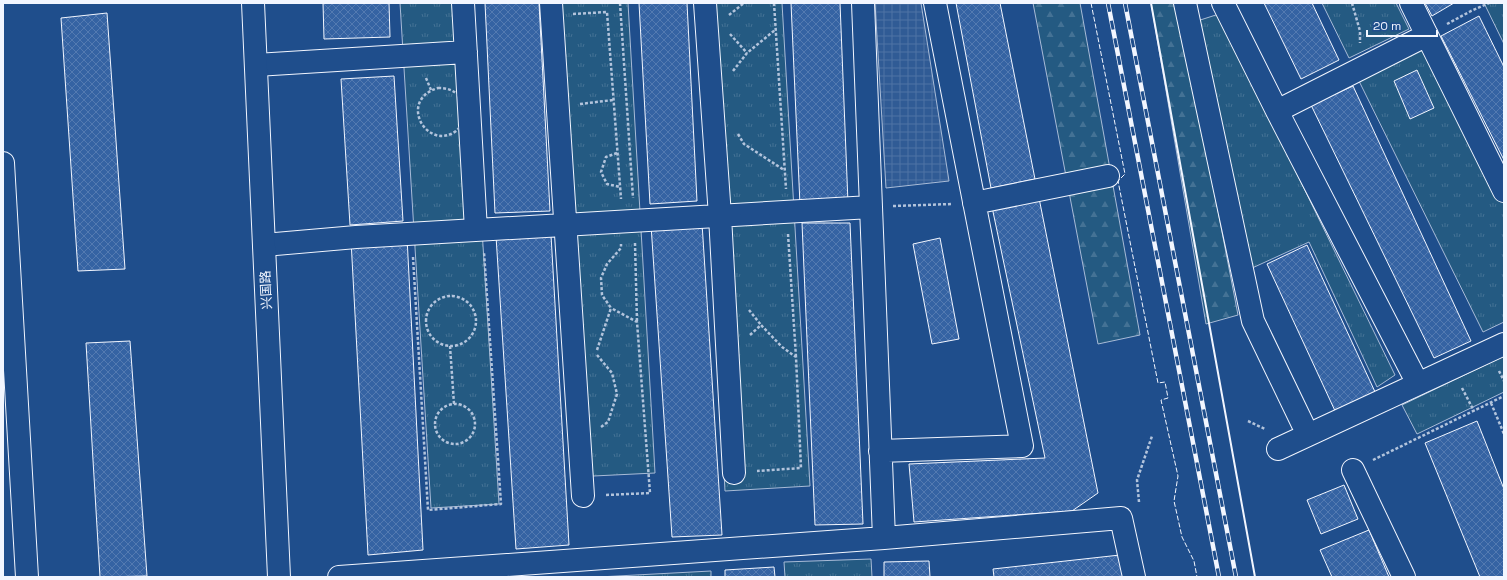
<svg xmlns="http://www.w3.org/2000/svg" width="1507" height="580" viewBox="0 0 1507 580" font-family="'Space Grotesk','Noto Sans SC',sans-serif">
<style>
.forest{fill:url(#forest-firs);stroke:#a8bbd7}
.park{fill:url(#park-tufts);stroke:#a8bbd7}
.plaza{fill:url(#plaza-grid);stroke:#a8bbd7}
.building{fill:url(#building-cross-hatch);stroke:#f2f6ff}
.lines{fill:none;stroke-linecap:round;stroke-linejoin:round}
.minor-casing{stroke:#f2f6ff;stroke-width:24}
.major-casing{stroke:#f2f6ff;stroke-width:24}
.path{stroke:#b3c4dc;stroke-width:2.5;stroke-dasharray:3 2;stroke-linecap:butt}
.minor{stroke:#1f4e8c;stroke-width:22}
.major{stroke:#1f4e8c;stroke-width:22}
.rail-casing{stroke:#f2f6ff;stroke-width:4.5}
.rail{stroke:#1f4e8c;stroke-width:3;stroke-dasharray:9;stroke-linecap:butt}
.fence{stroke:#f2f6ff;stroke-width:1;stroke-dasharray:5 2;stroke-linecap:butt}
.wall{stroke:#f2f6ff;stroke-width:2}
.labels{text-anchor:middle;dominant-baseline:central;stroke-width:3;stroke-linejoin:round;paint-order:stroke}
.street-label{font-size:13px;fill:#f2f6ff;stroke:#1f4e8c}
</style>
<defs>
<pattern id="forest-firs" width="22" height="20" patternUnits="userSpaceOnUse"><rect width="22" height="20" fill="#245a82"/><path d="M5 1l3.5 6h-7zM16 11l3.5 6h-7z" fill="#447295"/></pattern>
<pattern id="park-tufts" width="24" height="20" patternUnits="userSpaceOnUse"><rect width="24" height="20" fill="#245a82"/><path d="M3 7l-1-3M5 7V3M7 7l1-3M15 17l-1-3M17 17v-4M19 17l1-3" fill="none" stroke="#447295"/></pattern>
<pattern id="plaza-grid" width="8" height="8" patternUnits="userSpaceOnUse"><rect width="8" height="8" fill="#305b95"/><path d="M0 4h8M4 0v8" fill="none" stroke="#4e73a5"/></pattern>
<pattern id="building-cross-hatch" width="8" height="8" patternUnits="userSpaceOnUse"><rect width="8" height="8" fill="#3563a3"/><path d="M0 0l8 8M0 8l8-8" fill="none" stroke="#537ab1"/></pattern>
</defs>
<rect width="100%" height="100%" fill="#1f4e8c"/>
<path class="forest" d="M1033,3H1080L1140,335L1098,344Z
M1151,3H1178L1238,315L1206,324Z"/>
<path class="park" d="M400,3H468L499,504L431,508Z
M545,3H628L655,473L573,477Z
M697,3H782L810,486L725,491Z
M1322,3H1396L1409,29L1349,58Z
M1484,3H1504V44Z
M1219,14L1395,375L1377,387L1309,242L1250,269L1194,22Z
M1428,44L1504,198V322L1483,332L1358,79Z
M1504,356V392L1417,434L1402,405Z
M871,559L872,577H785L784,562Z
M711,571V577H598Z"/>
<path class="plaza" d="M875,3H921L949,181L886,188Z"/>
<path class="building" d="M323,3H389L390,37L324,39Z
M485,3H539L550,211L495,213Z
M639,3H687L697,201L650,204Z
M791,3H840L848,203L800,205Z
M956,3H1000L1035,179L991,188Z
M1264,3H1312L1339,60L1301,79Z
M1425,3H1454L1432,16Z
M107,13L125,269L78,271L61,18Z
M1479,16L1504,67V160L1441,36Z
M1417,70L1434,108L1410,119L1394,81Z
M394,76L403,221L350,225L341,79Z
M1353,86L1471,341L1434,358L1311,105Z
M1039,198L1098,493L1072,511L914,522L909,464L1045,458L992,207Z
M702,223L722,535L672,537L651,225Z
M802,223H850L863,524L815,525Z
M551,235L569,545L516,549L496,236Z
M407,237L423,550L368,555L351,240Z
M940,238L959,339L932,344L913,244Z
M1307,245L1376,394L1336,413L1267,264Z
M130,341L147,576L100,577L86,343Z
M1477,421L1504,489V577H1480L1425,443Z
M1344,485L1358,519L1321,534L1307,500Z
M1369,530L1389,577H1332L1320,550Z
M1129,554L1132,577H994L993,569Z
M929,561L930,577H884V562Z
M774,567L775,577H725V570Z"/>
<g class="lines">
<defs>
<path id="minor" d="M463,3L476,230
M551,3L583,496
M705,3L720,216L734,473
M863,3L884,538
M1185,3L1253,321L1308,435
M1223,3L1277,111L1418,384
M1411,3L1504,191
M256,65L466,52
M1277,111L1427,35
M3,163L27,577
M974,203L1108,176
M264,245L356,237L871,207
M1278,449L1504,344
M880,451L1022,446L935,3
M1353,470L1404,577
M339,577L884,538L1121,518L1134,577"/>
<path id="major" d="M253,3L279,577"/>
</defs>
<use href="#minor" class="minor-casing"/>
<use href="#major" class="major-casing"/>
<path class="path" d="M620,3L633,198
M774,3L786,189
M1352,3L1360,31V43
M573,14L607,12L621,199
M729,15L744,3
M1447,24L1471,11L1489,3
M730,34L747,53
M733,71L747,53L775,30
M426,78L431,90
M438,88C457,88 459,97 469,110C465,117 462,126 456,131C427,152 397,100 438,88Z
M580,104L613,100
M738,134L744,144L784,170
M617,153L606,157L601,172L607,184L620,187
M893,206L952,204
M788,234L796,357
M635,243L637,322
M413,257L428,510L501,504L484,252
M426 321a25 25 0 1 1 50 0a25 25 0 1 1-50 0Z
M749,310L761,325
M750,335L761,325L782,347L796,357L801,468L757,471
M450,346L454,404
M597,350L611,308L602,295L601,278L607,264L621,248V244
M597,355L612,373L617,394L608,422L601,427
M1499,371L1504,381
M1462,388L1474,411
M1491,403L1504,434
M435 424a20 20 0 1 1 40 0a20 20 0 1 1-40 0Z
M1248,421L1265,429
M1373,460L1504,396
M606,495L650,493L637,322L611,308
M1139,502L1137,480L1152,436"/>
<use href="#minor" class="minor"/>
<use href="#major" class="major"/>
<defs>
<path id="rail" d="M1108,3L1219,577
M1125,3L1236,577"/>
</defs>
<use href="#rail" class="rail-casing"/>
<use href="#rail" class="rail"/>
<path class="fence" d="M1091,3L1125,174L1118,181L1158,383L1165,382L1168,398L1161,400L1178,476L1174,501L1182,537L1194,561L1197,577"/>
<path class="wall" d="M1151,3L1255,577"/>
</g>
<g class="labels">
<g class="street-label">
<text transform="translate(266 290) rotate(-93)">兴国路</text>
</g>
</g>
<rect width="1507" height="580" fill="none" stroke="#f2f6ff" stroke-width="8"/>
<path d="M1367 30v6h70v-6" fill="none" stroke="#f2f6ff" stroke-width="2"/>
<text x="1373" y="30" font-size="12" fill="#f2f6ff" stroke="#1f4e8c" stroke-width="3" paint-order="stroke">20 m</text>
</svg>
